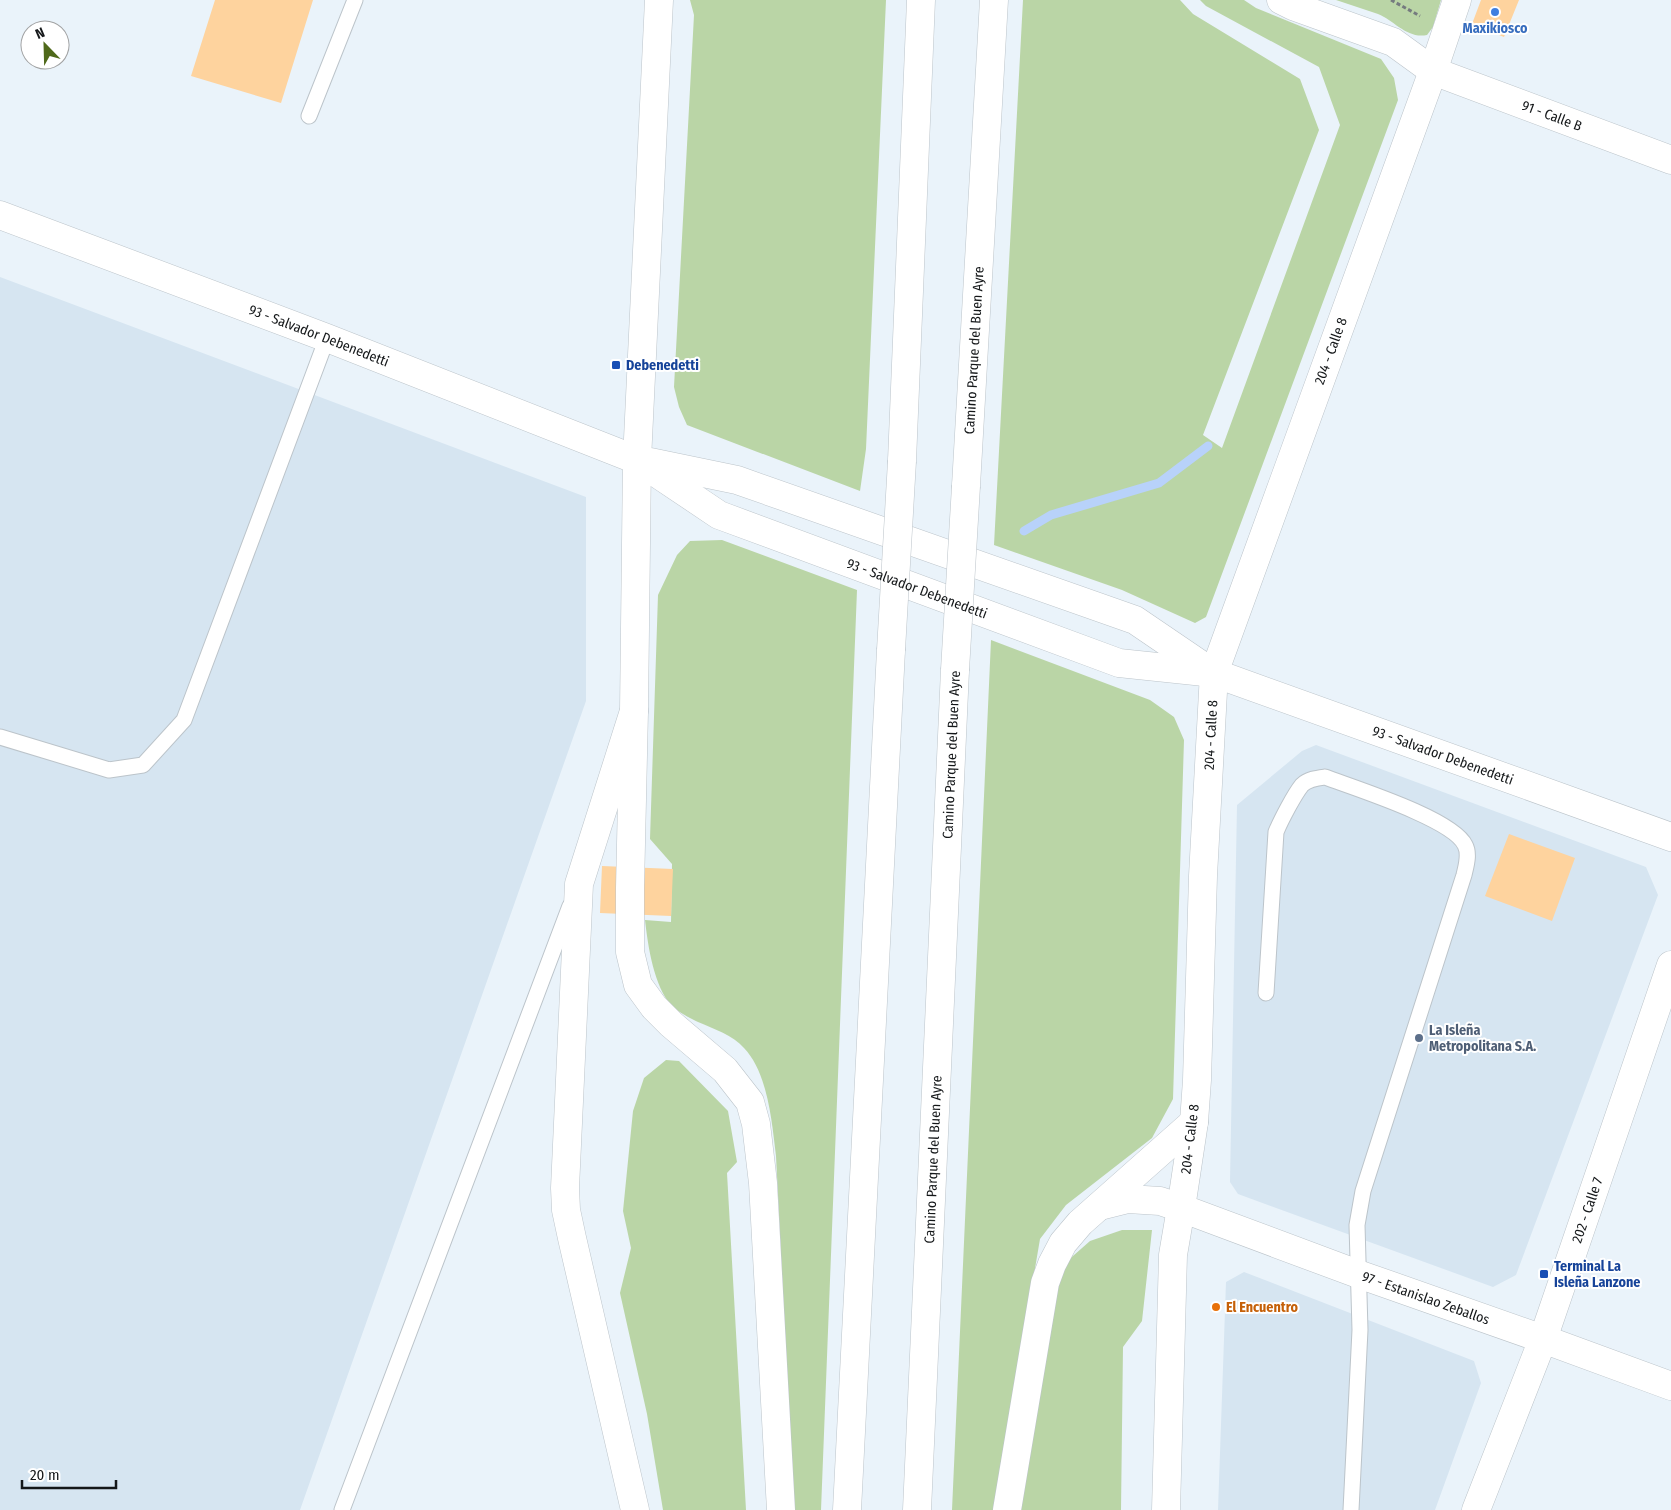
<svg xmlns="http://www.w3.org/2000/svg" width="1671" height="1510" viewBox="0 0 1671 1510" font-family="'Fira Sans Condensed',sans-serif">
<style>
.built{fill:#d6e5f1}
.green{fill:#bad5a6}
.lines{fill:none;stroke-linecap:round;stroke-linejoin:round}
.stream{stroke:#b8d2fa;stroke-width:9}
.building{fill:#fed39e}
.service-casing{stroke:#bcc4ca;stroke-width:17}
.minor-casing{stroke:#bcc4ca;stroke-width:29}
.tertiary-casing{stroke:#bcc4ca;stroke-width:29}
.motorway-casing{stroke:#bcc4ca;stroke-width:29}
.path{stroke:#757b7f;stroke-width:3;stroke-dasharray:4 2.5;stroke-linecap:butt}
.service{stroke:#fff;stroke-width:15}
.minor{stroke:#fff;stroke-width:28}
.tertiary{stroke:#fff;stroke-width:28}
.motorway{stroke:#fff;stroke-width:28}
.motorway-bridge-casing{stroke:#bcc4ca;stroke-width:29;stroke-linecap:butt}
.motorway-bridge{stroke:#fff;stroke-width:28}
.shop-dot{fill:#3f7fe0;stroke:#fff;stroke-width:2}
.transit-dot{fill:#1a4fb4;stroke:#fff;stroke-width:2}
.service-dot{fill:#5c6f8a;stroke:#fff;stroke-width:2}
.food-dot{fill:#e8710a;stroke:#fff;stroke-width:2}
.labels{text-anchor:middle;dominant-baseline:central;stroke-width:4;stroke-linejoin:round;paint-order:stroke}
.shop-label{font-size:14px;font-weight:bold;fill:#366cbe;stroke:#fff}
.street-label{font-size:14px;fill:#141719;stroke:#fff}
.transit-label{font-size:14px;font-weight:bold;fill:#164399;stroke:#fff;text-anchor:start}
.service-label{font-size:14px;font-weight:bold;fill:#4e5e75;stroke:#fff;text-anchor:start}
.food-label{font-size:14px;font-weight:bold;fill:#c56008;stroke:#fff;text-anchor:start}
</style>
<rect width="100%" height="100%" fill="#eaf3fa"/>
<path class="built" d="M0,277L586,497V701L300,1510H0Z
M1316,745L1646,867L1658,895L1516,1275L1493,1287L1238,1194L1230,1182L1237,805L1302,751Z
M1244,1272L1474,1361L1481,1383L1435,1510H1218L1226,1282Z"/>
<path class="green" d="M690,0H886L866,449L860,491L687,425L679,407L674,387L694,15Z
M1023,0H1180L1193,14L1300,79L1319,130L1203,435L1222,448L1340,125L1319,67L1206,6L1200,0H1244L1256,8L1381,59L1394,78L1398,100L1206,617L1195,623L1122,590L994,545Z
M1336,0H1441L1433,27L1427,35C1407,39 1395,21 1378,14C1364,9 1350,5 1336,0Z
M722,540L857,590L821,1510H794L776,1156C772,1123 768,1073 744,1048C733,1035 714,1029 698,1022C690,1018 678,1012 672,1006C654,987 648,946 645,920L671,922L672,864L650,839L658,595L677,555L690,541Z
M991,640L1150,700L1174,717L1184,740L1173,1099L1152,1138L1066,1205L1040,1239L994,1510H952Z
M666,1060L679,1061L728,1111L737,1162L727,1173L746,1510H663L647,1414L620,1293L631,1248L623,1211L633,1111L644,1078Z
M1122,1230H1152L1142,1321L1123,1347L1121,1510H1017L1055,1286L1065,1263L1090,1241Z"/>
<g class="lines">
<path class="stream" d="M1024,531L1051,515L1159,483L1208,446"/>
</g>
<path class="building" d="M215,0H313L281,103L191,76Z
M1481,0H1519L1504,37L1472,24Z
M1509,834L1575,858L1552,921L1485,896Z
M602,866L673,869L671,916L600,913Z"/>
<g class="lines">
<defs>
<path id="service" d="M309,116L355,0
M0,737L109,770L143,765L184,720L327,338
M1266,993L1276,832C1281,820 1294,795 1302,785C1308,779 1317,778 1325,777C1354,788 1453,819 1465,845C1470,854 1466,866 1464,875L1363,1191L1357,1225L1360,1330L1351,1510
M342,1510L570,906"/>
<g id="minor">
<path id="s1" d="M1457,0L1433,71L1671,160"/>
<path id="s2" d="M0,215L327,338L637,460"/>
<path d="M635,1510L572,1238L566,1210L565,1188L579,884L634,711L637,460L659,0"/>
<path d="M1166,1510L1173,1255L1181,1208"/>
<path id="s3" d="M1476,1510L1543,1339L1671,965"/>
</g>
<g id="tertiary">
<path id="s4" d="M1433,71L1214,673L1203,876L1197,1080L1194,1122L1181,1208L1358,1274L1543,1339L1671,1386"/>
<path id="s5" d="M637,460L719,515L1119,663L1214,673L1671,837"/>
<path d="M650,462L737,480L1135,620L1210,671"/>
</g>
<g id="motorway">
<path d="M1281,0L1293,6L1393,42L1433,71"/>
<path d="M902,461L921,0"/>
<path id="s6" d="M966,486L994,0"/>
<path d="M634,711L630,888V952L638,985L654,1007L671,1024L725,1070L750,1102L756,1124L763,1183L781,1510"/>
<path d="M1100,1206L1128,1199L1160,1201L1181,1208"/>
<path d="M847,1510L891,650"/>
<path id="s7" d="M917,1510L955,670"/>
<path d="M1007,1510L1045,1283L1052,1264L1063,1243L1080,1223L1194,1122"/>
</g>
</defs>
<use href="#service" class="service-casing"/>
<use href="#minor" class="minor-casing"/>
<use href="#tertiary" class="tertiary-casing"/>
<use href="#motorway" class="motorway-casing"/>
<path class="path" d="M1391,0L1420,16"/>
<use href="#service" class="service"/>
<use href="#minor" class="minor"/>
<use href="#tertiary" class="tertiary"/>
<use href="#motorway" class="motorway"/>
<defs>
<path id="motorway-bridge" d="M891,650L902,461
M955,670L966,486"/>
</defs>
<use href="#motorway-bridge" class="motorway-bridge-casing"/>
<use href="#motorway-bridge" class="motorway-bridge"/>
</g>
<circle class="shop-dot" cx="1495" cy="12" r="5"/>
<g class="transit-dot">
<rect x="611" y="360" width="10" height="10" rx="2.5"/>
<rect x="1539" y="1269" width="10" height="10" rx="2.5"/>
</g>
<circle class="service-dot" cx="1419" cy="1038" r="5"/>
<circle class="food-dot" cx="1216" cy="1307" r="5"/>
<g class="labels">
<g class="shop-label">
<text x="1495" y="28">Maxikiosco</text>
</g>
<g class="street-label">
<text stroke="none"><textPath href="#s1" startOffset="202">91 - Calle B</textPath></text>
<text stroke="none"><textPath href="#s2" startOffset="341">93 - Salvador Debenedetti</textPath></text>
<text stroke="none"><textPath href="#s6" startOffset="136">Camino Parque del Buen Ayre</textPath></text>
<text transform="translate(1331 351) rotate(-70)">204 - Calle 8</text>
<text stroke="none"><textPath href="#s5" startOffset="310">93 - Salvador Debenedetti</textPath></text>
<text transform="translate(1211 735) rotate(-87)">204 - Calle 8</text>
<text stroke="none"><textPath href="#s7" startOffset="756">Camino Parque del Buen Ayre</textPath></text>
<text stroke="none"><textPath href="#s5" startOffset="864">93 - Salvador Debenedetti</textPath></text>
<text transform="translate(1190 1139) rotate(-83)">204 - Calle 8</text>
<text stroke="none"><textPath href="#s7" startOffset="351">Camino Parque del Buen Ayre</textPath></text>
<text stroke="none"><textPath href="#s3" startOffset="320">202 - Calle 7</textPath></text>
<text stroke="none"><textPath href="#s4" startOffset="1438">97 - Estanislao Zeballos</textPath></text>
</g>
<g class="transit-label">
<text x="626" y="365">Debenedetti</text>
<text x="1554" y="1266">Terminal La<tspan x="1554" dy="16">Isleña Lanzone</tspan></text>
</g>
<g class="service-label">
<text x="1429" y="1030">La Isleña<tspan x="1429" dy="16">Metropolitana S.A.</tspan></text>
</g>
<g class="food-label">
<text x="1226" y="1307">El Encuentro</text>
</g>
</g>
<g transform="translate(45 45) rotate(337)"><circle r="24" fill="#ffffff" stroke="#a1a2a3"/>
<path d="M0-4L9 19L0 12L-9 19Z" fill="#4f691a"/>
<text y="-8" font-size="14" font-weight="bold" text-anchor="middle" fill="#141719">N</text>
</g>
<path d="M22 1480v8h94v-8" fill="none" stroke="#141719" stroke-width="2.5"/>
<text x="30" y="1480" font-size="15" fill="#141719" stroke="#ffffff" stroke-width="4" paint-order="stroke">20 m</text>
</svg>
